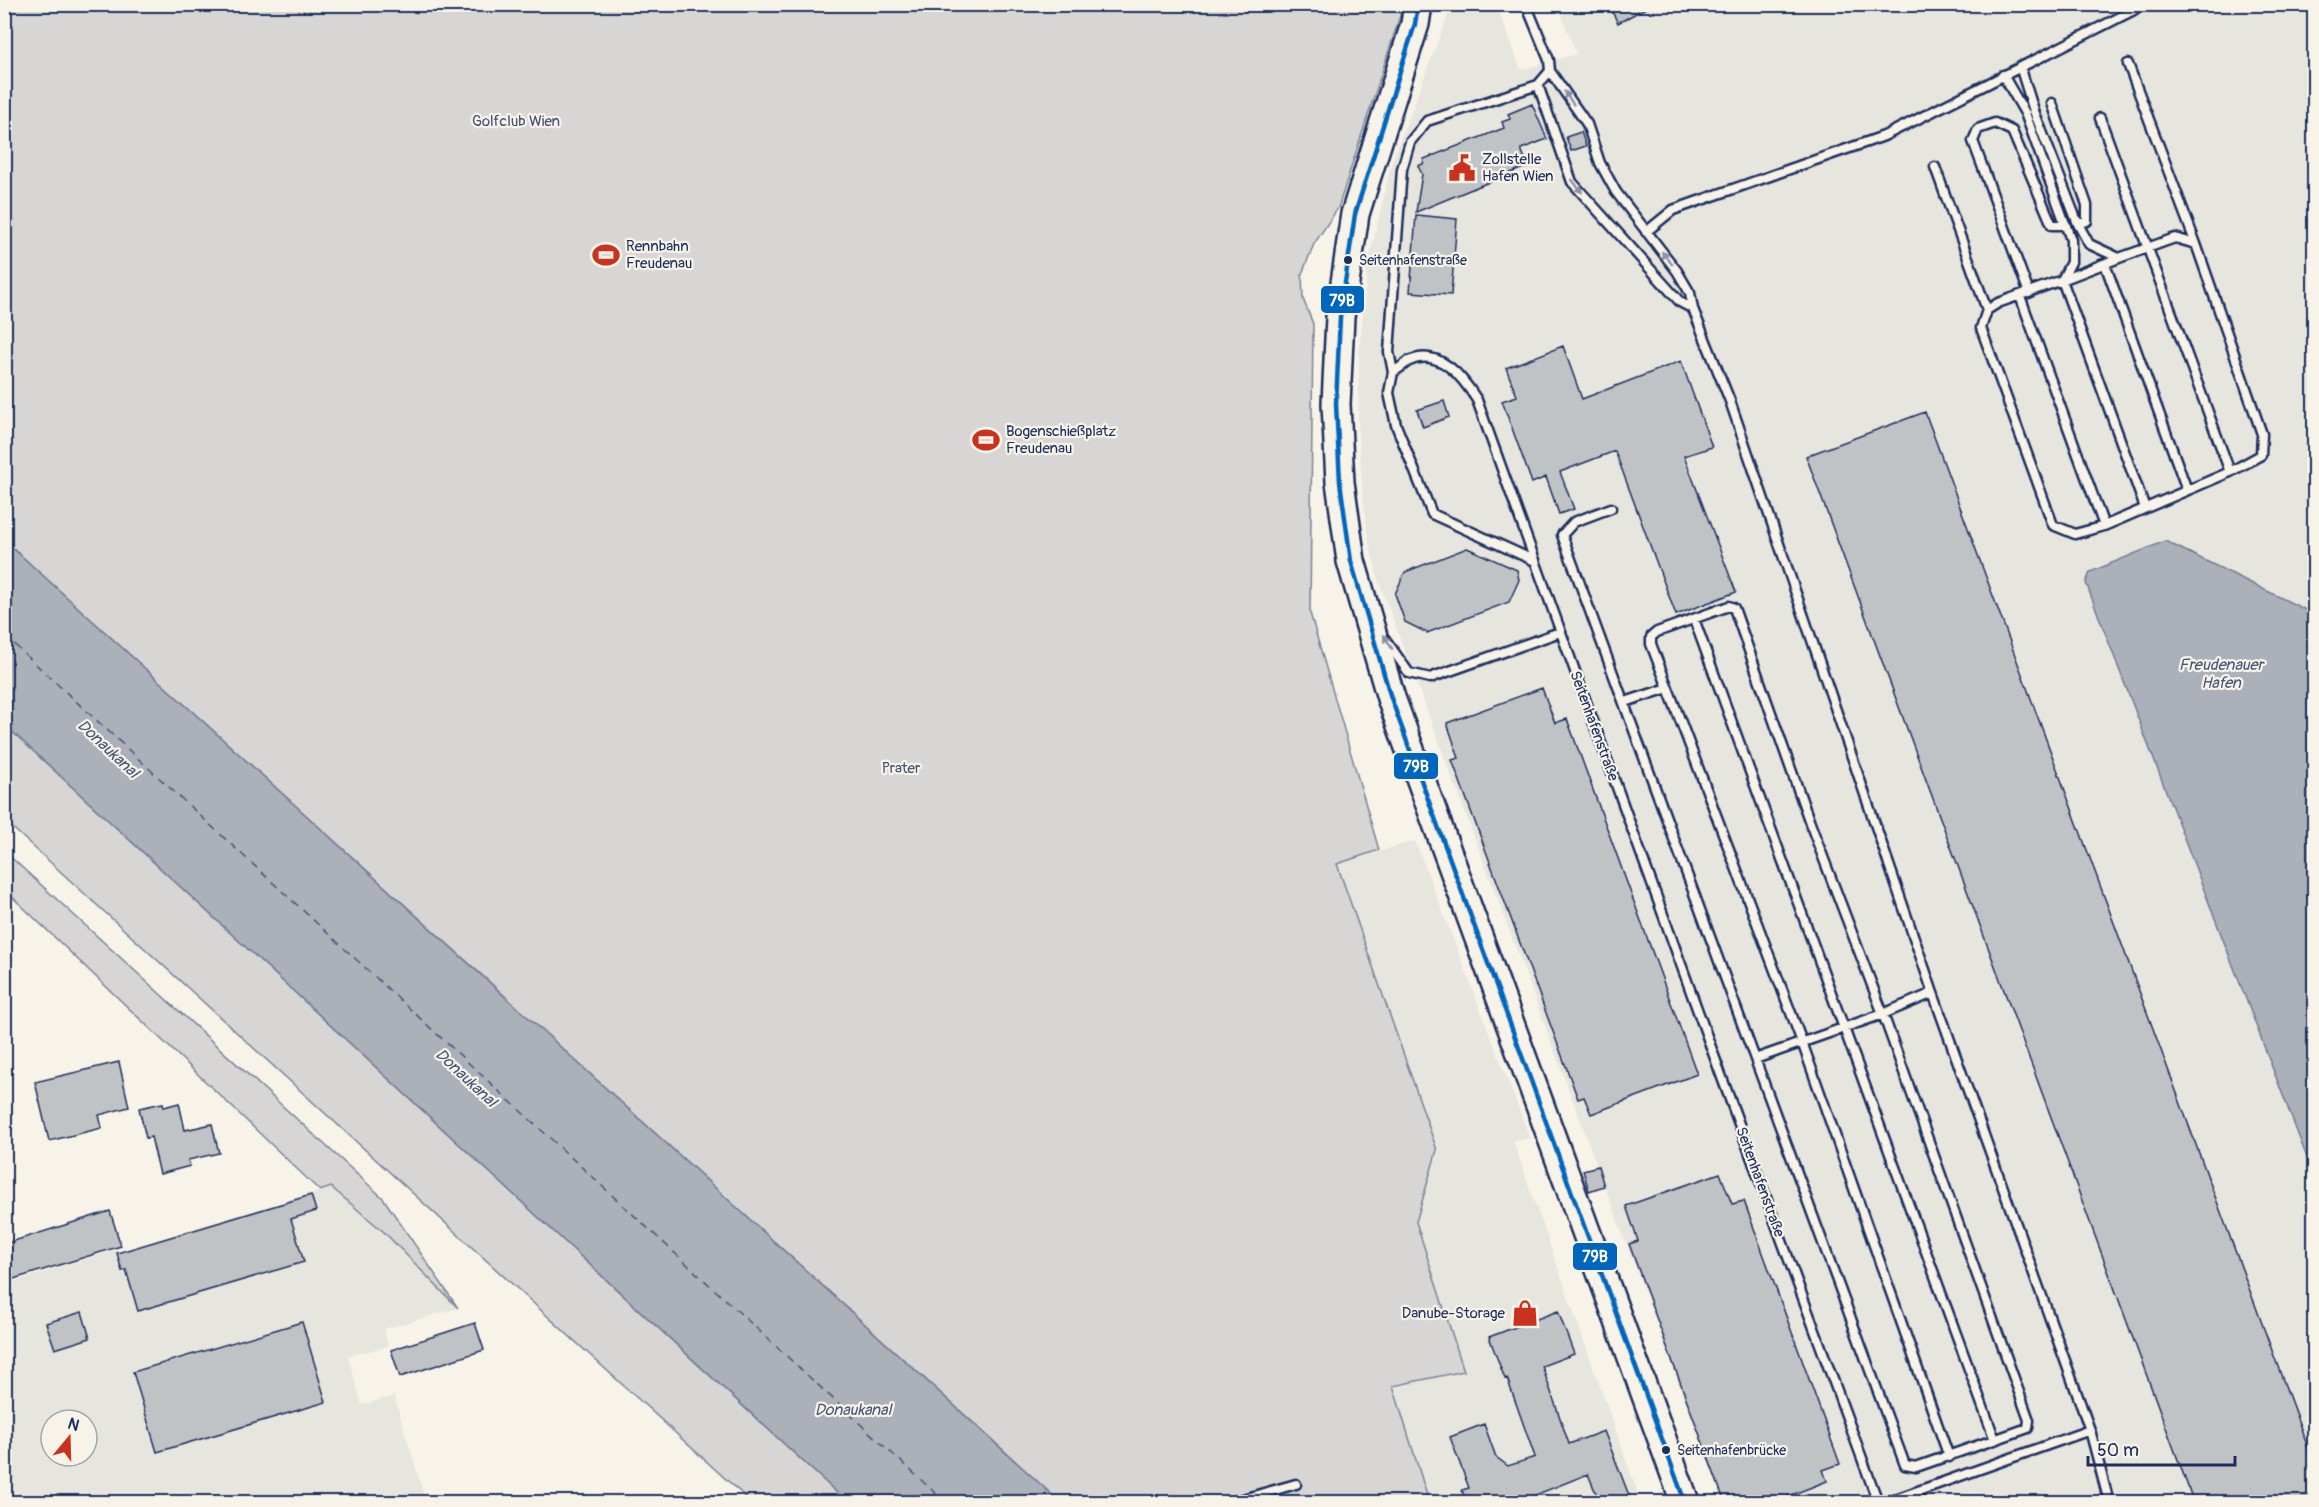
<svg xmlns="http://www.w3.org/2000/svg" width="2319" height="1507" viewBox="0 0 2319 1507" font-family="Pangolin,sans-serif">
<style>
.built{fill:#e6e5de;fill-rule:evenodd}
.green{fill:#d7d6d4;stroke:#798299;stroke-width:1.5}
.water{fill:#acb0b9;stroke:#727c95;stroke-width:1.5}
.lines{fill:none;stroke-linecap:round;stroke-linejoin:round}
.ferry{stroke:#465679;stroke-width:1.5;stroke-dasharray:8 6;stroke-linecap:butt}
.building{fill:#c0c3c5;stroke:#1b2f5e;stroke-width:1.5}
.service-casing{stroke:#1b2f5e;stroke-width:13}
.primary-casing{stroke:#1b2f5e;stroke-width:32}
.service{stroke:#f7f3e8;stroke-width:8}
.primary{stroke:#f7f3e8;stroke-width:27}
.bus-1-casing{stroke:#f7f3e8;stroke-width:9}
.bus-1{stroke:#0065bd;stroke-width:4.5}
.oneway{fill:#8991a3}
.bus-dot{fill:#1b2f5e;stroke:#f7f3e8;stroke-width:2}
.labels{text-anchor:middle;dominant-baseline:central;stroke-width:4.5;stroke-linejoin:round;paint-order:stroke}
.bus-label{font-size:14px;fill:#1b2f5e;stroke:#f7f3e8;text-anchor:start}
.park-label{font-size:15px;fill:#415076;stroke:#f7f3e8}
.poi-label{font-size:15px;fill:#1b2f5e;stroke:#f7f3e8;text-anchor:start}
.street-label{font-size:15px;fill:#1b2f5e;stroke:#f7f3e8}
.water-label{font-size:16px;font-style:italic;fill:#465679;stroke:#f7f3e8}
.line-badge{stroke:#f7f3e8;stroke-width:2}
.badge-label{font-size:16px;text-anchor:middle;font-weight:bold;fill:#fff}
</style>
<rect width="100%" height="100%" fill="#f7f3e8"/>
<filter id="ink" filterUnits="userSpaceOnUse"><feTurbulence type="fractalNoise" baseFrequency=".0167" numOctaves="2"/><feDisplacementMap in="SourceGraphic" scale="12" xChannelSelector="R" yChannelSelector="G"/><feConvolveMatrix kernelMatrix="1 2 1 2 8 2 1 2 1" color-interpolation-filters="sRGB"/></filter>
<g filter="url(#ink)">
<path class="built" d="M1452,5H1495L1498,9L1521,70L1576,54L1558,5H2314V614L2165,541L2086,583L2314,1176V1502H1723L1379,582L1369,542L1363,498L1358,431L1359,353L1368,264L1392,161Z
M1415,841L1530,1138L1513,1141L1641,1502H1429L1393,1385L1463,1371L1416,1222L1437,1150L1337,864Z
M330,1186L384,1232L458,1308L384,1329L388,1346L348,1356L362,1405L394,1396L426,1502H11L5,1415L4,1285L114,1250L117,1253L311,1195ZM51,1420H87V1456H51Z"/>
<path class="green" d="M4,5H1400V16L1338,208L1314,244L1302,274L1303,299L1313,324L1310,613L1379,850L1337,864L1437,1150L1416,1222L1464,1371L1393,1386L1429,1502H1060L5,541Z
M5,725L847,1502H751L5,821Z
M4,851L383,1198L458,1308L384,1232L331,1187L320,1191L5,890Z"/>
<path class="water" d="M4,541H5L1060,1502H847L5,725Z
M2165,541L2314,614V1176L2086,583L2090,572Z"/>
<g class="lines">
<path class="ferry" d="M4,635L945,1502"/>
</g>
<path class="building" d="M1608,4H1653L1618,23Z
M1532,104L1547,139L1521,149L1528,166L1416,212L1422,174L1418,166L1423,164L1424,159L1504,128L1502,122L1510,119L1508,114Z
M1581,132L1586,146L1571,151L1566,137Z
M1416,215L1457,219L1451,295L1410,292Z
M1563,346L1582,399L1681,361L1712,447L1684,456L1736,592L1676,615L1615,451L1560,472L1574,509L1559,514L1546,477L1532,483L1502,401L1517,396L1506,368Z
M1444,401L1449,417L1423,427L1417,410Z
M1925,412L2314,1464V1503H2194L1806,456Z
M1467,548L1517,570L1519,580L1509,602L1427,633L1405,622L1395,594L1405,572Z
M1542,688L1555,723L1567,719L1697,1074L1591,1114L1584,1097L1578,1099L1452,760L1459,758L1447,723Z
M119,1062L129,1107L99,1115L102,1128L49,1141L35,1082Z
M163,1103L164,1107L179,1103L185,1130L212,1124L219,1153L188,1160L190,1166L160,1174L151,1137L146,1138L139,1108Z
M1598,1166L1604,1186L1589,1191L1583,1170Z
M1720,1173L1732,1204L1744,1201L1840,1464L1823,1470L1827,1481L1771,1503H1725L1629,1244L1638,1241L1626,1206Z
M311,1195L316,1211L291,1219L304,1262L138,1311L126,1270L122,1271L117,1253Z
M110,1211L121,1246L4,1282V1244Z
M1558,1311L1574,1354L1542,1366L1569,1444L1604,1431L1632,1503H1600L1588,1474L1515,1503H1467L1462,1490L1469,1488L1450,1437L1484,1424L1496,1457L1508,1466L1535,1457L1507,1378L1505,1379L1489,1337Z
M82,1312L90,1338L55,1349L46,1323Z
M302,1322L326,1402L157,1452L133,1372Z
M475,1323L484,1350L400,1377L391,1350Z"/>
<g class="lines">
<defs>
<path id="service" d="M1526,4L1549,60L1550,71L1587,124L1600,163L1616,192L1677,271L1690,293L1693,309L1730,401L1933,993L2090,1430L2109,1502
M2128,64L2196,244
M1550,71L1538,85L1427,121L1410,142L1402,169L1389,352L1393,372C1399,369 1404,364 1409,361C1440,347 1463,378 1477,400L1721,1075L1878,1502
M2003,75L2025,113L2071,240V262L2062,280L1998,303L1987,310L1981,328L2053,525L2075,534L2104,526L2230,472L2261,455L2262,434L2196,244L2175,238L2119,258L2089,244L2078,224L2034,111L2020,66
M1538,85L1572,182L1680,302L1693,309
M2052,103L2087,205V221L2078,224
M2100,118L2230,472
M1935,167L1987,310
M1646,232L1673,210L1884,136L2134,10L2137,4
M2119,258L2062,280L2145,508
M2105,264L2187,490
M2029,293L1973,141L1978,129L1995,123L2012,131L2052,225H2066
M2020,296L2104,526
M1393,372L1389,393L1396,425L1432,514L1533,560
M1611,508L1574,522L1562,535L1755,1059L1883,1014L1933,993
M1694,619L1995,1440
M1385,639L1409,673L1430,678L1560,632
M1668,688L1802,1042L1949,1457
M1625,702L1668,688L1651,644V637L1657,632L1729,606L1734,608L1810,823L1883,1014L2029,1420L2028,1428L1916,1467L1905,1465L1755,1059
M1232,1502L1296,1484
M1887,1502L2090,1430"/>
<path id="primary" d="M1418,4L1415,24L1355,214L1340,317L1336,404L1340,482L1351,561L1391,698L1685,1502"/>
</defs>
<use href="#service" class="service-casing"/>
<use href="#primary" class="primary-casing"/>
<use href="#service" class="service"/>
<use href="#primary" class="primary"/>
<defs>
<path id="bus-1" d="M1418,4L1415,24L1355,214L1340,317L1336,404L1340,482L1351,561L1391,698L1685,1502"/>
</defs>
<use href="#bus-1" class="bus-1-casing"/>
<use href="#bus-1" class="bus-1"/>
</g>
<defs><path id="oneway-solid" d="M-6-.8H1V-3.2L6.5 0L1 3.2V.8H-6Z" transform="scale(1.5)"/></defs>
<g class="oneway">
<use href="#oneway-solid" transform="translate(1569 98) rotate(-125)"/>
<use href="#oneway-solid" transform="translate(1577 186) rotate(52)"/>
<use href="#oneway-solid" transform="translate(1667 258) rotate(-129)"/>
<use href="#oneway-solid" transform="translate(1388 642) rotate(-121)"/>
</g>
</g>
<defs>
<symbol id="civic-bare" viewBox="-9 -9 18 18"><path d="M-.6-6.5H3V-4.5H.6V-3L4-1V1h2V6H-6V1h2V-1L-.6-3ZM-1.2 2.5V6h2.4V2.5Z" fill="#c8321e" stroke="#f7f3e8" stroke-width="2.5" paint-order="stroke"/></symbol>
<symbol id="stadium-bare" viewBox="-9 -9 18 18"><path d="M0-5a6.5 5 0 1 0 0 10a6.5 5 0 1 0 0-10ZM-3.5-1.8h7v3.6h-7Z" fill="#c8321e" stroke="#f7f3e8" stroke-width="2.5" paint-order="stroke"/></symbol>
<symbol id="shop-bare" viewBox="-9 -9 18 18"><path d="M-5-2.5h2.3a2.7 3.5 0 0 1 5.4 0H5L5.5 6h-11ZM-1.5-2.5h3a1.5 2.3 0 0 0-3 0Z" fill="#c8321e" stroke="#f7f3e8" stroke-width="2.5" paint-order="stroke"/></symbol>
</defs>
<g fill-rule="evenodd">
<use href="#civic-bare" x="1443" y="149" width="38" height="38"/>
<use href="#stadium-bare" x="587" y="236" width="38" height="38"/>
<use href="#stadium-bare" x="967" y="421" width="38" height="38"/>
<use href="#shop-bare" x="1506" y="1294" width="38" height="38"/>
</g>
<g class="bus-dot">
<circle cx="1348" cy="260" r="5"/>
<circle cx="1666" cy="1450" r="5"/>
</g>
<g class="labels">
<g class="bus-label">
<text x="1359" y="260">Seitenhafenstraße</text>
<text x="1677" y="1450">Seitenhafenbrücke</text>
</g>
<g class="park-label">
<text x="516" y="121">Golfclub Wien</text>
<text x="901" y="768">Prater</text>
</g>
<g class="poi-label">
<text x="1482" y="159">Zollstelle<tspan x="1482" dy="17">Hafen Wien</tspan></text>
<text x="626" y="246">Rennbahn<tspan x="626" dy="17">Freudenau</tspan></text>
<text x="1006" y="431">Bogenschießplatz<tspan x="1006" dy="17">Freudenau</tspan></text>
<text x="1505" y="1313" text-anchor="end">Danube-Storage</text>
</g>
<g class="street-label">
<text transform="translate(1594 726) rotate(70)">Seitenhafenstraße</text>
<text transform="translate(1760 1182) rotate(70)">Seitenhafenstraße</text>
</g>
<g class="water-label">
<text x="2221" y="665">Freudenauer<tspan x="2221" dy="18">Hafen</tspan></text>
<text transform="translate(108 749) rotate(43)">Donaukanal</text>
<text transform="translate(466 1078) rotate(43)">Donaukanal</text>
<text x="853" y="1410">Donaukanal</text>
</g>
</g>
<g class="line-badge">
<rect x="1320" y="285" width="45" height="29" rx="6" fill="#0065bd"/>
<rect x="1393" y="752" width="46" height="28" rx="6" fill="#0065bd"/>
<rect x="1572" y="1242" width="46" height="29" rx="6" fill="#0065bd"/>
</g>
<g class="badge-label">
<text x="1342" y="306">79B</text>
<text x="1416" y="772">79B</text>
<text x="1595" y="1262">79B</text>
</g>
<rect width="2319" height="1507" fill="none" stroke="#f7f3e8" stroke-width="24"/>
<rect x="12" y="12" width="2295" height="1483" fill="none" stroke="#1b2f5e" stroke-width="2" filter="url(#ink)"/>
<g transform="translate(69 1438) rotate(19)"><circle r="28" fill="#f7f3e8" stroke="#9fa5b1" stroke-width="1.5"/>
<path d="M0-4.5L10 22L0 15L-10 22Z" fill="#c8321e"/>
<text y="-9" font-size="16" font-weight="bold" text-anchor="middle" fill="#1b2f5e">N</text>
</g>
<path d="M2088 1456v9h147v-9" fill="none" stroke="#1b2f5e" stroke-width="3"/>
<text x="2097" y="1456" font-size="18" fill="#1b2f5e" stroke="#f7f3e8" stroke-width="4.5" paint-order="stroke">50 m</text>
</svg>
